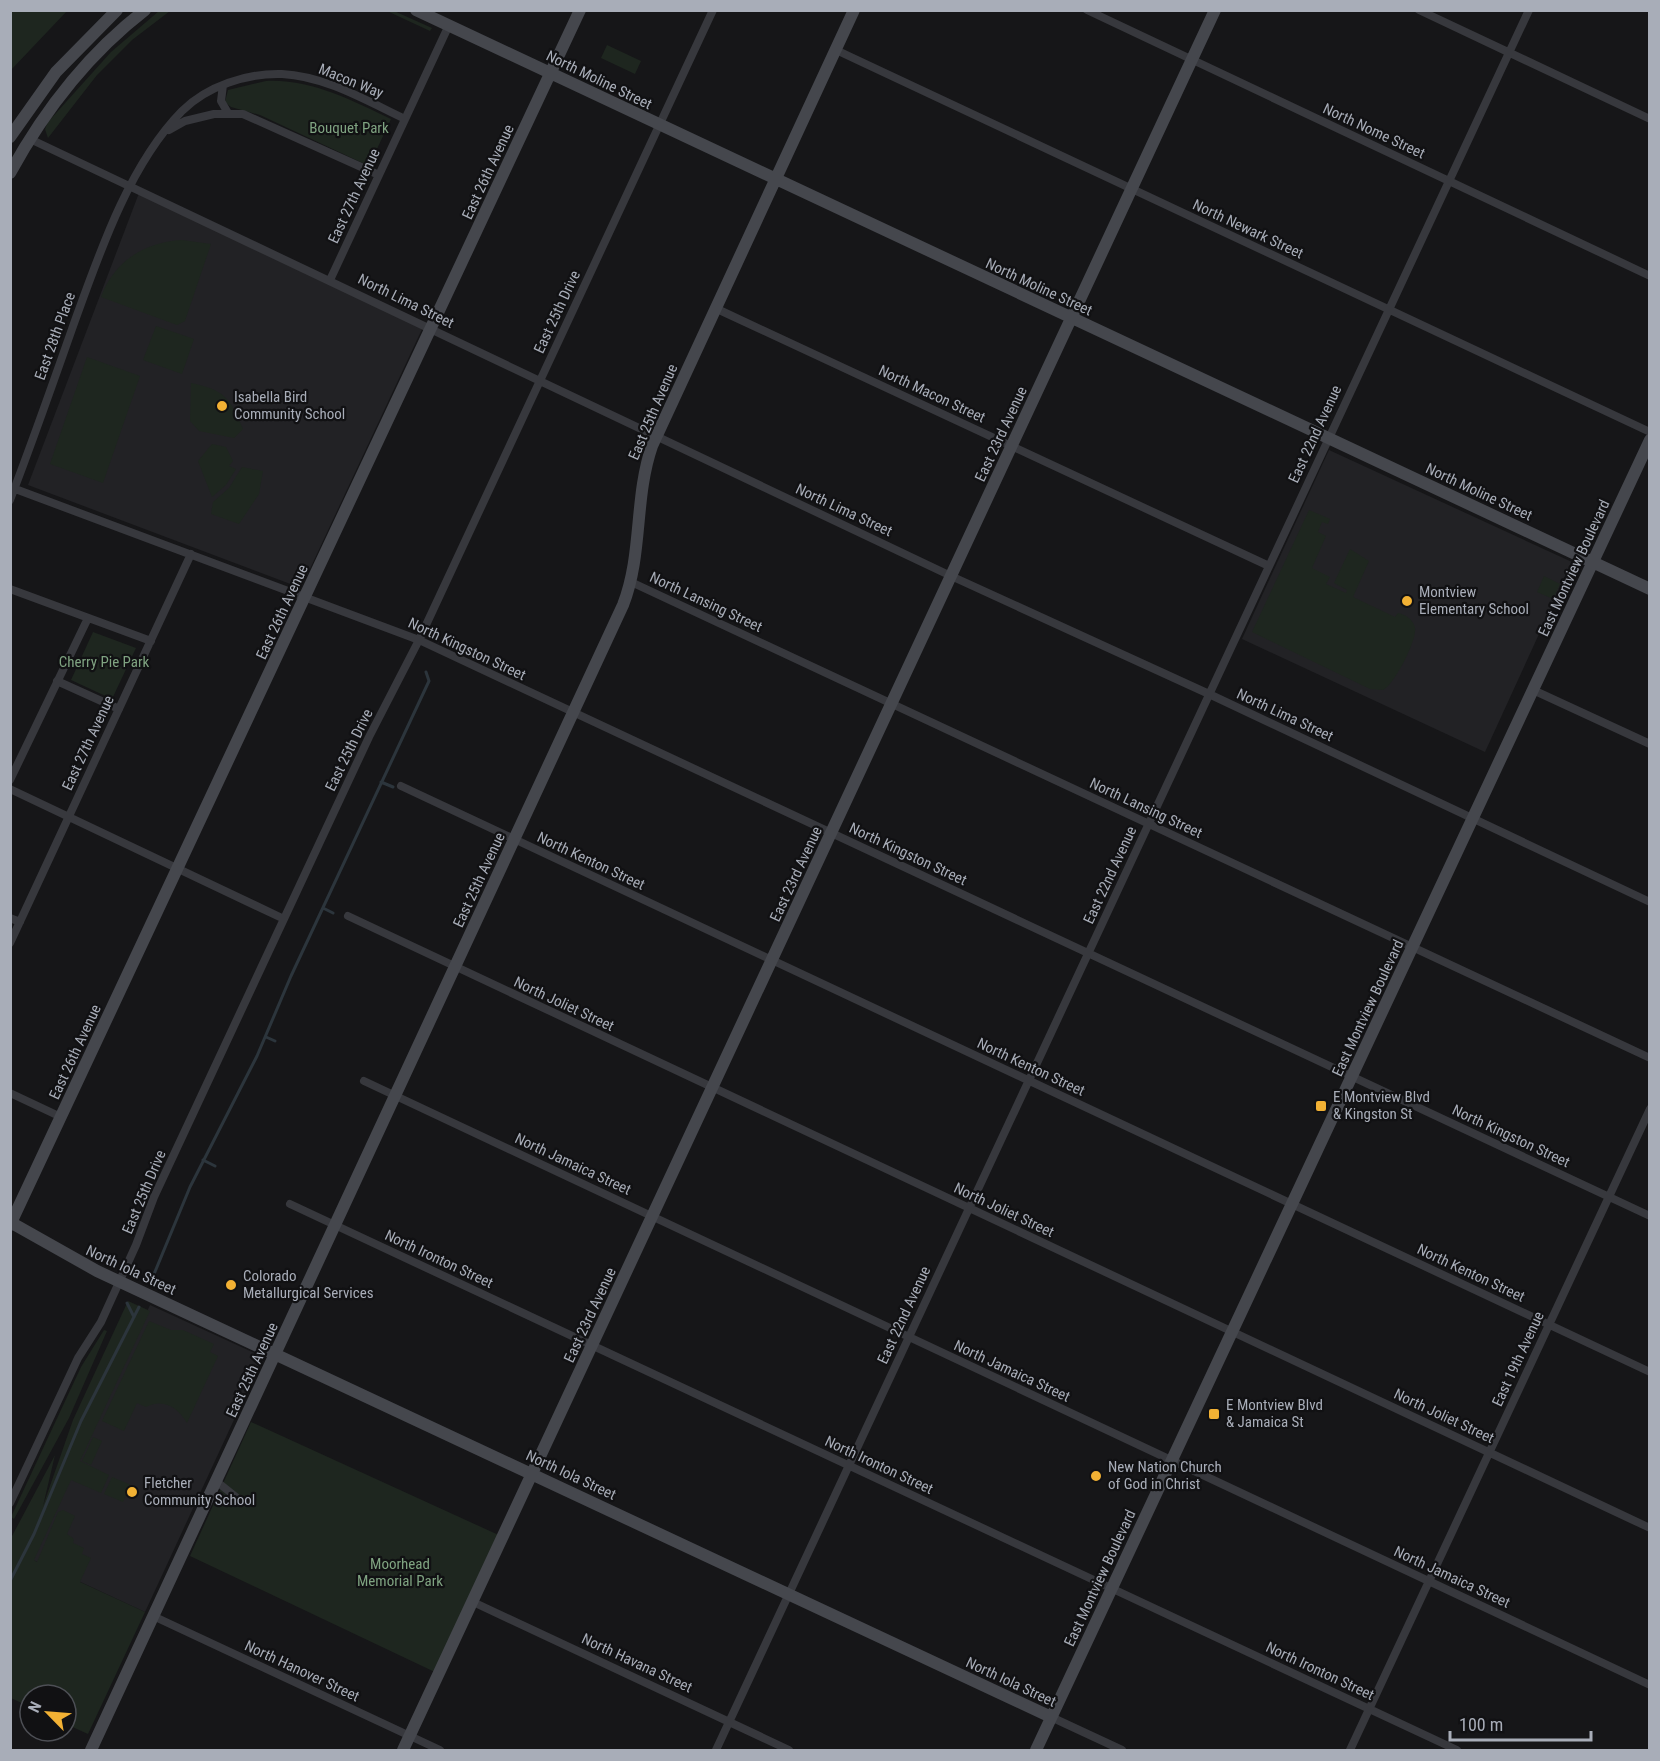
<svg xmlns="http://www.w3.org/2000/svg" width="1660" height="1761" viewBox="0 0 1660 1761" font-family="'Roboto Condensed',sans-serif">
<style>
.built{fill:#222225}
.green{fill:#1e261f}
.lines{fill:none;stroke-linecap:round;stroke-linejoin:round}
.stream{stroke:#2c353c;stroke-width:3}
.street{stroke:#37383d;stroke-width:8}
.secondary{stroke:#45474d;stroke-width:12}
.poi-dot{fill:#f2b134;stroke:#111113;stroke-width:2}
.labels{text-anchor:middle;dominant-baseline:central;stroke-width:4.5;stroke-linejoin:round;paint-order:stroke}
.street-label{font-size:15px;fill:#a8adb8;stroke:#111113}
.park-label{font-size:15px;fill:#7fa381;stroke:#111113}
.poi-label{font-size:15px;fill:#a8adb8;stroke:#111113;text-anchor:start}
</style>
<rect width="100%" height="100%" fill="#161618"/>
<path class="built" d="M139,193L423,327L301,588L28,485Z
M1329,450L1572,562L1485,752L1242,639Z
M150,1305L263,1357L145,1612L31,1559Z"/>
<path class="green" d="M11,10L67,11L11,70L10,11Z
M159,11H170L132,40L97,75L48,138L45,129L48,122L111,52Z
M387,11H394L432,28L430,31Z
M607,45L641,61L635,74L601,58Z
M266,81C312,79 350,100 391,119L369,166L260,115L231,107L225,102L228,90Z
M182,240L211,244L185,321L177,325L101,297C114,261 145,242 182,240Z
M156,326L194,339L182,374L143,360Z
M87,357L140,376L103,483L50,464Z
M191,383C225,390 230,398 243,429L234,438L199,431L190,421Z
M212,444L226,447L233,461L229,466L236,469L226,485L212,497L198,461Z
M242,467L263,471L259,494L239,524L211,514L213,502L229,488Z
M1309,510L1330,519L1328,524L1322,522L1318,532L1326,536L1312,568L1330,577L1326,584L1346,593L1347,590L1334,583L1350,549L1369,561L1353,597L1395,617L1398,613C1406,615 1413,619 1415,628C1417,640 1394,685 1383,690L1370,689L1252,632Z
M1544,576L1560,584L1553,599L1537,592Z
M93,632L136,648L112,699L71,680Z
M128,1301L150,1311L80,1461L109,1475L101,1493L71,1480L34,1560L37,1562L58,1512L63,1510L75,1516L67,1534L74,1539L73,1543L84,1548L82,1554L91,1558L80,1582L145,1612L88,1734L66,1724V1695H30V1707L11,1698V1538L55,1455L43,1506L73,1420Z
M149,1321L171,1330H183L214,1344L210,1352L218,1356L187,1423C178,1408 164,1398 146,1407L137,1403L124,1431L102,1421Z
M104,1330L107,1331L69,1418L14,1519L11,1517L81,1367Z
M251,1422L503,1537L439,1674L190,1556Z
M93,1437L102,1441L91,1465L82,1461Z
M112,1477L131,1485L123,1502L104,1494Z"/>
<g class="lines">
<path class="stream" d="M381,782L393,787
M323,908L333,913
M266,1037L275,1041
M203,1160L215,1166
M152,1279L190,1187L257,1056L291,976L429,681L426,672
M127,1303L134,1317
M10,1581L34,1534L81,1421L139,1307"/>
<path class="street" d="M1087,10L1650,276
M1419,10L1650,119
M836,50L1650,432
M223,85L221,101L228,113
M169,130L185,121L214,114H243L379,175
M30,139L951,576L1209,694L1650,902
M330,280L449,25
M715,308L1269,566
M10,487L419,640L1650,1216
M10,500C32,443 52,386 72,329C98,257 128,166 182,111C207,86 247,73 282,74C325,76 367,101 405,119
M631,582L1650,1058
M10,589L151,641
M57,681L119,709
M1533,690L1650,744
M10,780L88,618
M401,786L1650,1372
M10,789L284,919
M348,916L1650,1528
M10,918L20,922
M10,943L191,554
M364,1081L1650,1685
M10,1093L61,1117
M290,1204L1457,1750
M216,1481L236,1497
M10,1503L78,1358L101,1322L136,1245L154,1197L369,737L419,640L713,10
M473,1602L789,1750
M153,1616L440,1750
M1051,1717L1122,1750
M716,1750L1529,10
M1350,1750L1650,1109"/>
<path class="secondary" d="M416,10L1650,589
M10,137L56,72L117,10
M10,173C44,111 88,54 145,10
M10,1222L97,1271L1051,1717
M10,1225L580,10
M91,1750L623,605C643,554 634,498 652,446L854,10
M403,1750L1215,10
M1036,1750L1650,440"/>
</g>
<g class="poi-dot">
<circle cx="222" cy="406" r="6"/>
<circle cx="1407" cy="601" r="6"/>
<rect x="1315" y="1100" width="12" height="12" rx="3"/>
<circle cx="231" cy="1285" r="6"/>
<rect x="1208" y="1408" width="12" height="12" rx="3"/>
<circle cx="1096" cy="1476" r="6"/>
<circle cx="132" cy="1492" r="6"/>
</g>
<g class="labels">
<g class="street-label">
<text transform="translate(599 80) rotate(26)">North Moline Street</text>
<text transform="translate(351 81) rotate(22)">Macon Way</text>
<text transform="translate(1374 131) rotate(25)">North Nome Street</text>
<text transform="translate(488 172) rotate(-65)">East 26th Avenue</text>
<text transform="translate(354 196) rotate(-65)">East 27th Avenue</text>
<text transform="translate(1248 229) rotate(25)">North Newark Street</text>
<text transform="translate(1039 287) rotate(25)">North Moline Street</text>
<text transform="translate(406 301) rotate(26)">North Lima Street</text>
<text transform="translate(557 312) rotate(-65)">East 25th Drive</text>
<text transform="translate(55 336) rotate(-70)">East 28th Place</text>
<text transform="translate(932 394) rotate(25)">North Macon Street</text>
<text transform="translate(653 412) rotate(-67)">East 25th Avenue</text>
<text transform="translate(1001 434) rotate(-65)">East 23rd Avenue</text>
<text transform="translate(1315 434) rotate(-65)">East 22nd Avenue</text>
<text transform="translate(1479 492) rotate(25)">North Moline Street</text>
<text transform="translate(844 510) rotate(25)">North Lima Street</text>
<text transform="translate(1574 568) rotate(-65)">East Montview Boulevard</text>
<text transform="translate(706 602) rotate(25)">North Lansing Street</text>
<text transform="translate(282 612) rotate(-65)">East 26th Avenue</text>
<text transform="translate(467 649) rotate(25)">North Kingston Street</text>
<text transform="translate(1285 715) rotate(25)">North Lima Street</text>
<text transform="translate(88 743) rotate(-65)">East 27th Avenue</text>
<text transform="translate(349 750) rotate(-64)">East 25th Drive</text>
<text transform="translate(1146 808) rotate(25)">North Lansing Street</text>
<text transform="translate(908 854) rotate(25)">North Kingston Street</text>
<text transform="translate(591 861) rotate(25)">North Kenton Street</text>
<text transform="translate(796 874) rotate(-65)">East 23rd Avenue</text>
<text transform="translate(1110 875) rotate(-65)">East 22nd Avenue</text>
<text transform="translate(479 880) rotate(-65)">East 25th Avenue</text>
<text transform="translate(564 1004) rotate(25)">North Joliet Street</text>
<text transform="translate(1368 1008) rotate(-65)">East Montview Boulevard</text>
<text transform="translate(75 1052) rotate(-65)">East 26th Avenue</text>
<text transform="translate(1031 1067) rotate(25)">North Kenton Street</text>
<text transform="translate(1511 1136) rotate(25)">North Kingston Street</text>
<text transform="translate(573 1164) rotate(25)">North Jamaica Street</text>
<text transform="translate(144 1192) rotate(-67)">East 25th Drive</text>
<text transform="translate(1004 1210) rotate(25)">North Joliet Street</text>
<text transform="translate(439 1259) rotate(25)">North Ironton Street</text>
<text transform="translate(131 1270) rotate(25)">North Iola Street</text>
<text transform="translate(1471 1273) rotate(25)">North Kenton Street</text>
<text transform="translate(590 1315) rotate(-65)">East 23rd Avenue</text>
<text transform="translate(904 1315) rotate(-65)">East 22nd Avenue</text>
<text transform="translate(1518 1359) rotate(-65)">East 19th Avenue</text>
<text transform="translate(252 1370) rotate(-65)">East 25th Avenue</text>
<text transform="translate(1012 1371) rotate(25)">North Jamaica Street</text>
<text transform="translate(1444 1416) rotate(25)">North Joliet Street</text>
<text transform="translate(879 1465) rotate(25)">North Ironton Street</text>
<text transform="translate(571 1475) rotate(25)">North Iola Street</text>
<text transform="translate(1452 1577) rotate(25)">North Jamaica Street</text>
<text transform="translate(1100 1578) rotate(-65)">East Montview Boulevard</text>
<text transform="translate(637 1663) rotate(25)">North Havana Street</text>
<text transform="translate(302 1671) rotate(25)">North Hanover Street</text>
<text transform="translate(1320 1671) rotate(25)">North Ironton Street</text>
<text transform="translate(1011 1682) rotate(25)">North Iola Street</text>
</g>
<g class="park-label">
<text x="349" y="128">Bouquet Park</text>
<text x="104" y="662">Cherry Pie Park</text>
<text x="400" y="1564">Moorhead<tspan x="400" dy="17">Memorial Park</tspan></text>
</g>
<g class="poi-label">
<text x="234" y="397">Isabella Bird<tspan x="234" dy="17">Community School</tspan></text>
<text x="1419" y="592">Montview<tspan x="1419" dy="17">Elementary School</tspan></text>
<text x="1333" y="1097">E Montview Blvd<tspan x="1333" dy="17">&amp; Kingston St</tspan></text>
<text x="243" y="1276">Colorado<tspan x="243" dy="17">Metallurgical Services</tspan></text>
<text x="1226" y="1405">E Montview Blvd<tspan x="1226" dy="17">&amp; Jamaica St</tspan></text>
<text x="1108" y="1467">New Nation Church<tspan x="1108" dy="17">of God in Christ</tspan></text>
<text x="144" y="1483">Fletcher<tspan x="144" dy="17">Community School</tspan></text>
</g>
</g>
<rect width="1660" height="1761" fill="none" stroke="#a8adb8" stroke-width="24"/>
<g transform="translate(48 1713) rotate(295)"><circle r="28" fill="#111113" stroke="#4d4f55" stroke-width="1.5"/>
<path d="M0-4.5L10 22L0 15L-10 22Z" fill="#f2b134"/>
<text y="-9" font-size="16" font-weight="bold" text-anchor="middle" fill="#a8adb8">N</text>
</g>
<path d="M1450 1731v9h141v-9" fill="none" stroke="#a8adb8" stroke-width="3"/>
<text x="1459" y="1731" font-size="18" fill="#a8adb8" stroke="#111113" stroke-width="4.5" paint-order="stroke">100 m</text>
</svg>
